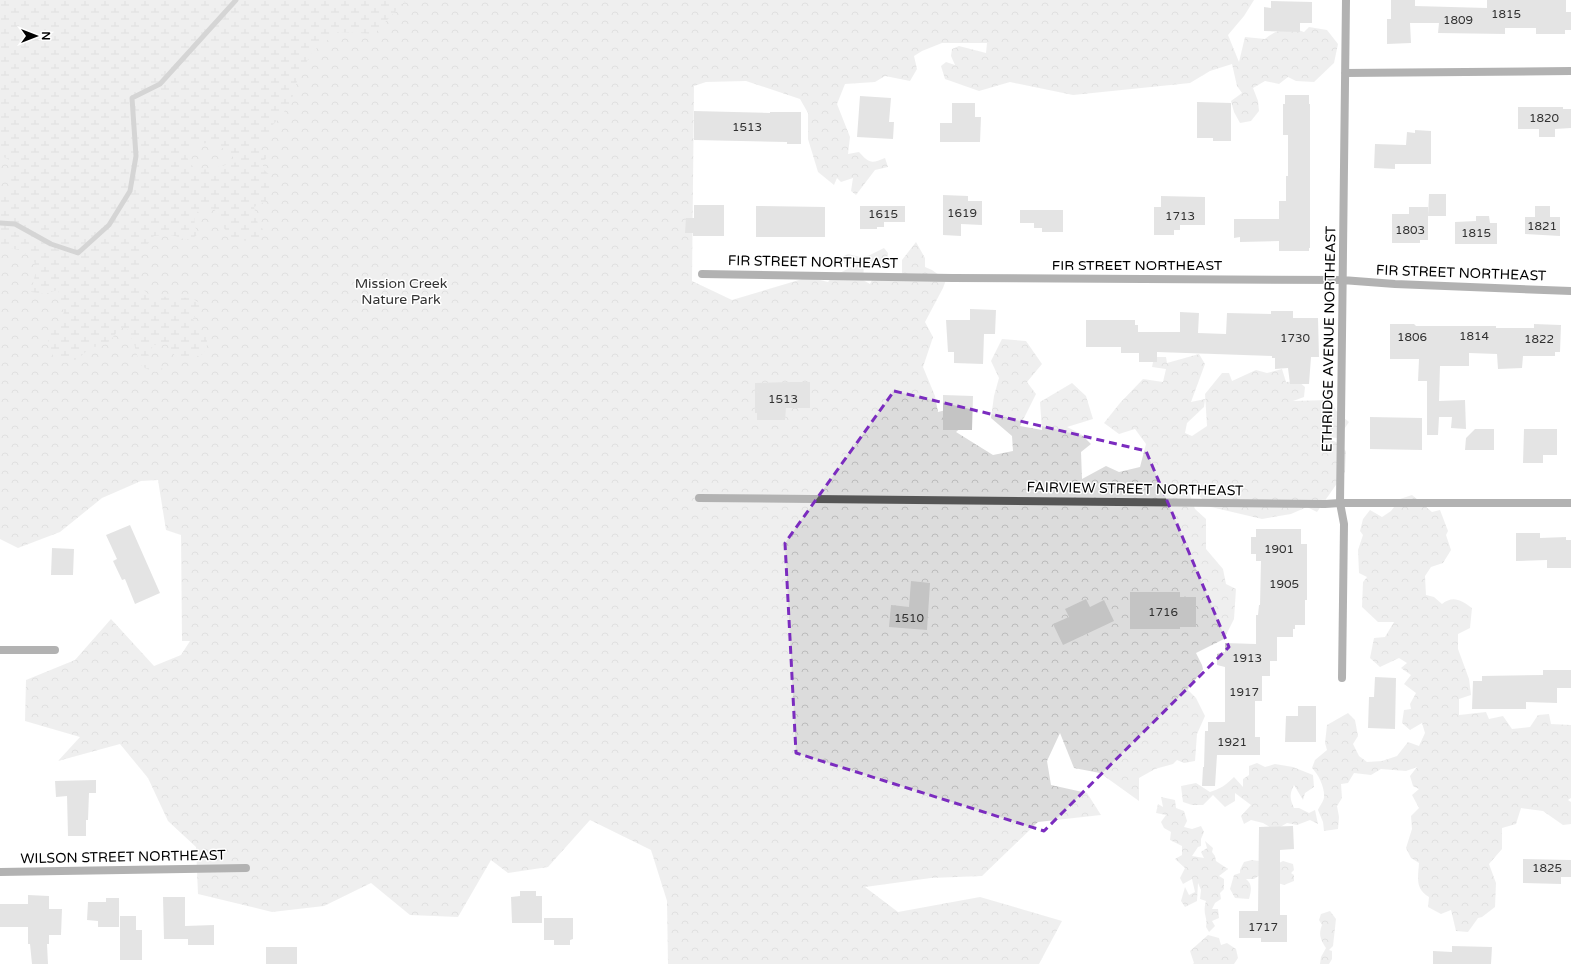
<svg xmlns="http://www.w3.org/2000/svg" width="1571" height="964" viewBox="0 0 1571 964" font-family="'Varela Round',sans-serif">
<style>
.forest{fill:url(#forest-crowns)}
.wetland{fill:url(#wetland-marsh);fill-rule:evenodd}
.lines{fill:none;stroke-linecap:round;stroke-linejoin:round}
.stream{stroke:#a3a3a3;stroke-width:5}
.building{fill:#c4c4c4}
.street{stroke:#555;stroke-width:8}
.marked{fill:none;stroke:#7b2cbf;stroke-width:3;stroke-dasharray:8 5;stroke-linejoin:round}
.labels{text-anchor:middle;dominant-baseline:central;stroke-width:3;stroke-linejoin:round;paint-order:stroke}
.number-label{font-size:12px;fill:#313131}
.street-label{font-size:14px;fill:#000;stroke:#fff}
.park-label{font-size:14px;fill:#333;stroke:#fff}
</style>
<defs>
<pattern id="forest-crowns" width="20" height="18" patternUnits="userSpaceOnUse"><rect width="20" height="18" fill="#dcdcdc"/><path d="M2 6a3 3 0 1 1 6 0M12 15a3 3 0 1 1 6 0" fill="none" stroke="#bbb"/></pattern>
<pattern id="wetland-marsh" width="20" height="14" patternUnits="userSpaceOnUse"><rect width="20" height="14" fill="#dcdcdc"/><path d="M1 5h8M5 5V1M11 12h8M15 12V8" fill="none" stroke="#bbb"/></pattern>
</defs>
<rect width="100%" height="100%" fill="#fff"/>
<path class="forest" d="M0,0H1254L1244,16L1228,35L1239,62L1245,37L1265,39C1276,29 1290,27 1304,32L1309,27L1327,30L1338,44L1334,63L1314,82L1296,81L1288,77L1279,84L1265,81L1253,88L1258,101L1259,111L1251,121L1240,123L1234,112L1231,101L1242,93L1237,86L1232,64L1210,71L1190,83L1073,95L1010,82L979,91L945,79L941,66L946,62L955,65L951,56L952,49L959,46L986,53L987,43H942L922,51L914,56L917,69L910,81L885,76L875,82L845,84L837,104L850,137L848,154L859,152C869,163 871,164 885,158L888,167L875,170L856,195L851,191L853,178L841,182L837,178L834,185L818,172L808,139V113L800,99L746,81L706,82L694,86L692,281L732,300L809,277L828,282L832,277L857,264H845L842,257L848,254L864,258L884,248L888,253L887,261L883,266L864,265L863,280L870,284L875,274L902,273V260L916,242L925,258V267L932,270L946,280L943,288L925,322L933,337L923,367L935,396L938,412L954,408L964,425L956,432L993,455L1013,451L1012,436L991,418L994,396L999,378L991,361L1002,339L1026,341L1042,364L1027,382L1036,394L1020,426L1042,430L1040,402L1072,383L1086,396L1093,419L1067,427L1081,434L1091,444L1081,452L1082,479L1106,466L1119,472L1140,467L1146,444L1135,429L1119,434L1104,423L1120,403L1143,379L1163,382L1166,369L1152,367L1154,357H1166L1167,363L1199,354L1205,364L1191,402L1205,399L1204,407L1187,423L1185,433L1192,436L1207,426L1205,394L1222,373H1229L1232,381L1256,370L1267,373L1282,369L1286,382L1298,381L1305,387L1304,397L1293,401L1329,400L1338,413L1349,422L1338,438L1325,437L1336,442L1346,451L1345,472L1317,512L1307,507L1291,514L1262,519L1211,507L1186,484L1195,509L1206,519V549L1223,569L1226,584L1236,589L1234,619L1224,639L1196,653L1202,665L1203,669L1188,690L1196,698L1205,716L1197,734L1195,761L1184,763L1177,760L1173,764L1155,769L1139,778V801L1100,773L1074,768L1060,733L1047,761L1051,785L1087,793L1101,815L1038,822L982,876L931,878L865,887L898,912L980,897L1062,921L1039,964H668L667,901L651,850L590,820L548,867L508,873L491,860L458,917L410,915L371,883L324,906L272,912L198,894L196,847L168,821L148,778L120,744L58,761L80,737L25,721L26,680L75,660L111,619L154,666L181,655L190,641H182L181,535L166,530L158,480L141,481L102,498L60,532L18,548L0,539Z
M1412,495L1432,512L1440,510L1448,531L1446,535L1451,550L1443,563L1431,567L1425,576L1426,595L1434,597L1442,604C1453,595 1461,600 1472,608L1470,628L1458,634V649L1469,679L1471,695L1459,699V715L1486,712L1489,719L1503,716L1512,729L1530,727L1538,715L1549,714L1551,724L1571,725V798L1568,800L1571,802V824L1563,825L1543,811L1521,808L1516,824L1502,828V849L1489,864L1496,883L1495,907L1482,917L1478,918L1468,932L1456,931L1451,910L1441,914L1428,907L1429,897C1415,889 1418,878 1419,863L1411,858L1406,848L1412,829L1411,816L1419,808L1412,795L1419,789L1413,786L1410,776L1417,767L1406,771L1381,769L1371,775L1354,773L1348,783L1341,784L1342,798L1337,806L1339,817L1338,829L1324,831L1323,822L1318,810C1319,807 1323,802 1324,798C1325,788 1319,775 1312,768L1315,760L1327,750L1325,743L1327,725L1348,713L1355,720L1358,736L1353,744L1359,756L1367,762L1382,761L1397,756L1408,742L1419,746L1425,733L1422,723L1410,730L1402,723L1404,710L1411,709L1410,704L1416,693L1404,684L1411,675L1401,668L1407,663L1399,658L1380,667L1370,658L1374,638L1385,637L1394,622H1378L1362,607L1363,582L1367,577L1359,573L1358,550L1363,535L1360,531L1363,519L1370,510L1382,517L1391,511L1400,499Z
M1257,763L1265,767L1275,764L1293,767L1313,775L1314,787L1305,793L1303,800L1294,785C1289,795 1290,799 1294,808H1299L1309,813L1315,810L1318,824L1310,820L1297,825L1287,823L1275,830L1263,823L1251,820L1244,824L1241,816L1251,805L1235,793V801L1225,807L1213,795L1203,805H1192L1183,802L1181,786L1196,783L1210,792C1220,789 1226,785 1234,777L1243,787V779L1249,775V766Z
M1161,797L1175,800L1176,808L1184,811L1187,821L1184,827L1192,829L1201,826L1204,832L1201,839V846L1198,847L1192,856L1204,858L1201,852L1207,848L1205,841L1213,848L1212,852L1215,856L1216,861L1228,869L1219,876L1224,879V889L1220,893L1221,899L1215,903L1212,909H1218L1219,918L1212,921L1215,926L1209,932L1206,927C1208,916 1202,915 1206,901L1200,899L1201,890L1198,883L1197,901L1185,907L1181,901L1185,887L1189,895L1195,892L1192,879L1183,884L1180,878L1185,868L1175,859L1182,855V846L1170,840L1171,832L1164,828L1161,822L1166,815L1156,813L1158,804L1163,807Z
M1252,860L1259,861L1260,875L1254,879H1246C1253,884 1251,892 1249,899L1235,898L1230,889L1234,875L1240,873V870L1244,862Z
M1283,861L1293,864L1294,870L1291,873L1294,875V881L1284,885L1278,883L1277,864Z
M1330,911L1336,919L1333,946L1329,950L1332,951V959L1329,964H1320L1321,957L1326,948C1321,940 1318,935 1322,925L1319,920L1321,914Z
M1208,935L1219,938L1221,945L1227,943L1236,949L1238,958L1234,964H1193L1194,963L1190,951Z"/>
<path class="wetland" d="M0,0H406L374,34L338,32L312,52L298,78L292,99L282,115L270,128L269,137H265C258,145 259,152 268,156L263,162V169L270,175L271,187L266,201L254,207L258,224L263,229L260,237L249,241L234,240L223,227L219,216L214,209L204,208L194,214L195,227L199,233C186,246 181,235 168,235C164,235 159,236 154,236C139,254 139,261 139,285L150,296L191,298L200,303L199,310L193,319L198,328L207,335V345L203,354L183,361L175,356L168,344L154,345L148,353L151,363L163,369L156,372C140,367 140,366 136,351C134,343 130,334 126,327L119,329C111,340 106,348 91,347L78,359L63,363L53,356L47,337L50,325L59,323L64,312L58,290L44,294L31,292L37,266C25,249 21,250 0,247V198L12,188L9,160L0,155ZM206,143L228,150L237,162L210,169L196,170L189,162L186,153L197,145Z"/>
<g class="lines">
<path class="stream" d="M0,223L15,224L51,244L78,253L109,225L130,191L136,156L132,98L160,84L236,0"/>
</g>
<path class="building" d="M1391,0H1415V6L1487,8V0H1566V12H1571V30H1565V34H1536V28H1505V34L1438,33L1439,23H1410L1411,43L1387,44V19H1391Z
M1271,1L1312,2V23H1300V32L1264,31V7L1271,8Z
M1285,95H1309V104H1310V248H1309V251H1279V241L1240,242V237L1234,238V219H1279V201H1286V176H1288V135H1283V104H1285Z
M860,96L891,98L889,122H894L893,139L857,137Z
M1197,102L1231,103V141H1213V138H1197Z
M952,103H975V117H981L980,142H940V123H952Z
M1518,107H1563V109H1571V128L1555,129V137H1539V129H1518Z
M694,111L770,113V112H801V144H787V142L694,140Z
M1415,130L1431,131V164H1395V169L1374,168L1375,144L1406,145L1407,132L1415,133Z
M1429,194H1446V216H1428Z
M943,195L968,196V201H982V225L961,224V236L943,235Z
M1161,196L1205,197V225H1180V230H1174V235H1154V207H1161Z
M694,205H724V236H693V233H685L686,218H694Z
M756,206L825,207V237H756Z
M860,206H905V222H884V227H877V229H860Z
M1535,206H1550V217H1560V236L1525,234V217H1535Z
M1409,207H1428V240H1420V243H1392V214H1409Z
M1020,210H1063V232H1042V228H1034V223H1020Z
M1476,216H1489L1490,223H1497V244H1455V222L1476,221Z
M970,309L996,310L995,334H984L983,364L954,363V352H948L946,320H970Z
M1271,311H1293V318H1318L1319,357H1311L1309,384H1290L1288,368L1275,369V358H1272V356L1157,352V362H1139V353H1121V347H1086V320H1135V325H1138V332H1180V312L1199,313L1198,333L1226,334L1227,313L1271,314Z
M1390,324H1414L1416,326H1496V328H1534V324L1561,325L1560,352H1555V356H1523L1522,368L1498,369L1497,354L1469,353V366H1440L1439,401L1465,400L1466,429L1451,428L1452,417H1439L1438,435H1427V381H1418L1419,359H1390Z
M792,382H810V408H786L785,420H757V413H755V383Z
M943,395L973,396L972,430H943Z
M1370,417L1422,418V450L1370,449Z
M1475,429H1494V450H1465L1466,438Z
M1524,429H1557V455H1543V463H1523Z
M130,525L160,593L135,604L125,579L122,580L113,561L117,559L106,535Z
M1256,529H1301V544H1307V600H1305V625H1295V629H1293V637H1277V661H1270V676H1262V701H1255V737H1260V755H1217L1215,786H1202L1203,767H1204L1205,731H1208V722H1225V667L1217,665V654L1225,652V643L1256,644V615H1258L1259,605H1260L1261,561H1256V554H1251V537H1256Z
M1516,533H1540V538L1566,537V540H1571V568H1547V560L1516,561Z
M52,548L74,549L73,575H51Z
M911,581L930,583L927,630L889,627L891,605L909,607Z
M1130,592H1180V597H1196V627H1180V629H1130Z
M1086,599L1090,607L1104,600L1114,621L1063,645L1053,624L1069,617L1065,609Z
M1543,670H1571V688H1557V703L1526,702V709H1472L1473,681H1482V676L1543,675Z
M1375,677L1396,678L1395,729L1368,728L1369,697H1374Z
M1298,706H1316V742H1285L1286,716H1298Z
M96,780V793H89L88,820H86V836H68L67,796L56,797L55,781Z
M1293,826L1294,849L1280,850V915H1287V942H1261V938H1239V911H1258L1259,827Z
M1523,859L1571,860V877H1561V884L1523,883Z
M520,891H536V896H542V923H512L511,897L520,896Z
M28,895L49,896V909H62L61,935H49V944H47L48,964H32L30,944H28V927H0V904H28Z
M163,897H185V926L214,925V945H188V939H164Z
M106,898H119V927H98V921L87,920L88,902H106Z
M120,916H136V930H142V960H120Z
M544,918H573V939L570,940V945H554V940H544Z
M1452,946L1492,947L1491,964H1433V951L1452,952Z
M266,947H297V964H266Z"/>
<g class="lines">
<path class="street" d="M1345,73L1571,71
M702,274L952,278L1342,280L1395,284L1571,291
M699,498L1325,504L1340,503H1571
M0,650H55
M1342,678L1344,524L1340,503L1346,0
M0,872L246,868"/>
</g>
<path d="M0 0H1571V964H0ZM894,391L1146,451L1229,647L1044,831L796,753L785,543Z" fill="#fff" fill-opacity=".55" fill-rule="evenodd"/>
<path class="marked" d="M894,391L1146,451L1229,647L1044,831L796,753L785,543Z"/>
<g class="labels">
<g class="number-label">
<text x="1506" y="14">1815</text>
<text x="1458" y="20">1809</text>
<text x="1544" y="118">1820</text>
<text x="747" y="127">1513</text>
<text x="962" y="213">1619</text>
<text x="883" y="214">1615</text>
<text x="1180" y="216">1713</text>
<text x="1542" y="226">1821</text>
<text x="1410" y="230">1803</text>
<text x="1476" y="233">1815</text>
<text x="1474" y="336">1814</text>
<text x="1412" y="337">1806</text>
<text x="1295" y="338">1730</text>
<text x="1539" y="339">1822</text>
<text x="783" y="399">1513</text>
<text x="1279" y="549">1901</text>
<text x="1284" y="584">1905</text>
<text x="1163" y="612">1716</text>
<text x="909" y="618">1510</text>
<text x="1247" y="658">1913</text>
<text x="1244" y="692">1917</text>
<text x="1232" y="742">1921</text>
<text x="1547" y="868">1825</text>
<text x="1263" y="927">1717</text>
</g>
<g class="street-label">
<text transform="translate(813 262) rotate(1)">FIR STREET NORTHEAST</text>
<text x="1137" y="265">FIR STREET NORTHEAST</text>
<text transform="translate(1461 273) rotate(2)">FIR STREET NORTHEAST</text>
<text transform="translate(1329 339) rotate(-89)">ETHRIDGE AVENUE NORTHEAST</text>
<text transform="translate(1135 489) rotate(1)">FAIRVIEW STREET NORTHEAST</text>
<text transform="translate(123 857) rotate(-1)">WILSON STREET NORTHEAST</text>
</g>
<g class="park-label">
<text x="401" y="283">Mission Creek<tspan x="401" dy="16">Nature Park</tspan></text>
</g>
</g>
<g transform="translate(36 36) rotate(90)" stroke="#ffffff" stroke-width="3" paint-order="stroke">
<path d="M0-3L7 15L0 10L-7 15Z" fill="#000000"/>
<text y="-6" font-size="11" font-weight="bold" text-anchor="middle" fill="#000000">N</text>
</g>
</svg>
